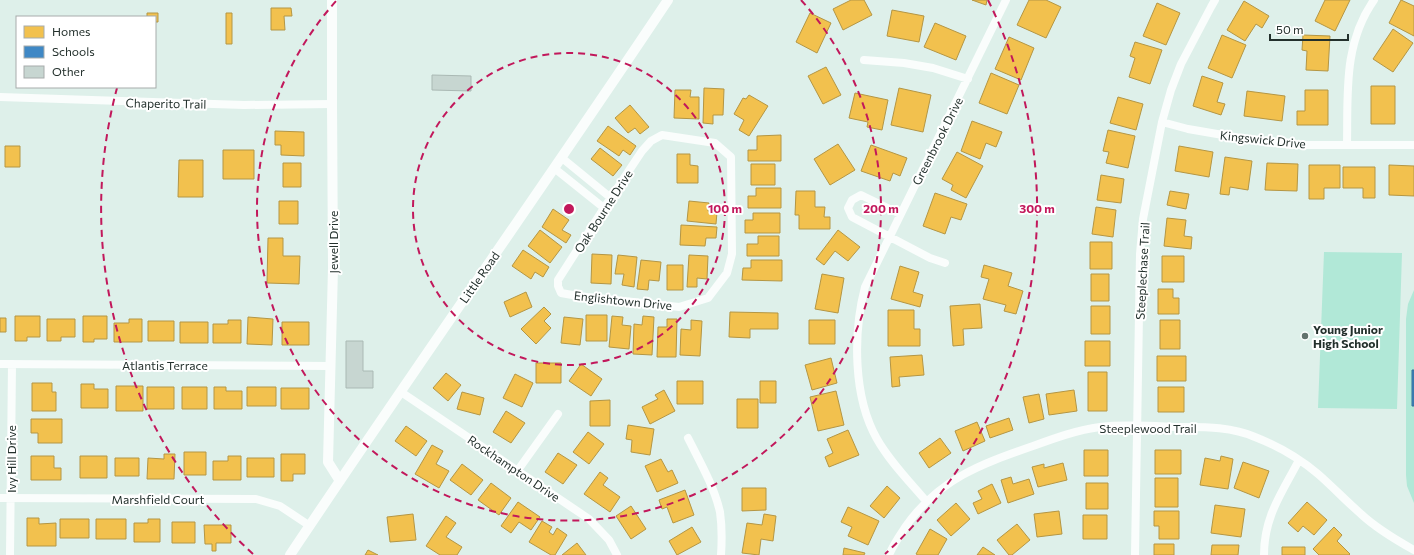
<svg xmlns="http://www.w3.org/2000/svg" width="1414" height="555" viewBox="0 0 1414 555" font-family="Commissioner,sans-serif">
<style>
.green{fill:#b1e8d7}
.homes{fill:#f2c14e;stroke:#b49644}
.schools{fill:#3f88c5;stroke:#376e97}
.building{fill:#c7d6d1;stroke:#aab9b4}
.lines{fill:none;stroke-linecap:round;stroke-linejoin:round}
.minor{stroke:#fafdfc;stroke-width:8}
.tertiary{stroke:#fafdfc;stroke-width:10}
.ring{fill:none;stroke:#c2185b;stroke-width:2;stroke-dasharray:7 5}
.poi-dot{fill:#64736e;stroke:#fff;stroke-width:1.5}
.labels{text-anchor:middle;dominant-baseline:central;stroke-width:4;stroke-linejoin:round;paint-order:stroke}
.street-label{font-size:12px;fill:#23302c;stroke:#fff}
.poi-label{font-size:12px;font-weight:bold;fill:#23302c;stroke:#fff;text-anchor:start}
.centre{fill:#c2185b;stroke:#fff;stroke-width:2}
.ring-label{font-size:12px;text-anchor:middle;font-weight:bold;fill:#c2185b;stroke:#fff;stroke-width:4;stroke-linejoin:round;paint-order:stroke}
</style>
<rect width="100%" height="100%" fill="#def0ea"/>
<path class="green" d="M1324,252L1402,253L1397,409L1318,408Z
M1414,290V503L1407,486L1406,475V319L1408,304Z"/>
<path class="homes" d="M851,0H864L872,15L843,30L833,9Z
M972,0H987L986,5Z
M1029,0H1046L1061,7L1046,38L1017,25Z
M1325,0H1350L1335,31L1315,21Z
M1401,0L1414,6V36L1389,23Z
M1244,1L1269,16L1262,28L1256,24L1245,41L1227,30Z
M1157,3L1180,13L1166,45L1143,36Z
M271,8H291L292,16H284L285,30H271Z
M892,10L924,16L919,42L887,36Z
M147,13H158V22H155V17H147Z
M226,13H232V44H226Z
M810,13L831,23L817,53L796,42Z
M935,23L966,36L956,60L924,47Z
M1393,29L1413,43L1393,72L1373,59Z
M1222,35L1246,45L1232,78L1208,68Z
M1303,35L1330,36L1328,71L1306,70L1307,51L1302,50Z
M1009,37L1034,48L1021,80L995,69Z
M1135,42L1162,50L1150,84L1129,77L1135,58L1130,56Z
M826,67L841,95L823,104L808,76Z
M991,73L1019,85L1007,114L979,103Z
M1202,76L1223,83L1217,102L1225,104L1221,115L1193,106Z
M1371,86H1395V124H1371Z
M704,88L724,89L723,115H713V124L703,123Z
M899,88L931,95L923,132L891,125Z
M675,90H691L690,97H699V119L674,118Z
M1305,90H1328V125H1297V111H1305Z
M1247,91L1285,96L1282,121L1244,116Z
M855,93L888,100L882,130L867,127L868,122L849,118Z
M749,95L768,106L749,136L739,130L744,120L734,114L743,98L746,99Z
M1118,97L1143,104L1136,130L1110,123Z
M630,105L649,127L640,134L635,128L628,133L615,118Z
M972,121L1002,132L996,147L986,143L980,159L961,151Z
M608,126L636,146L630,155L623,150L619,156L597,141Z
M1108,130L1135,136L1128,168L1106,163L1109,152L1103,151Z
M275,131L304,132V156L281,155V145H275Z
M781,135V161H748V150H757V136Z
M838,144L855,170L830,185L814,159Z
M871,145L907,158L900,176L893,173L890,181L861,171Z
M5,146H20V167H5Z
M1179,146L1213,152L1209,177L1175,171Z
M600,148L622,165L613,176L591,159Z
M223,150H254V179H223Z
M957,152L983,166L966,198L951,190L953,185L942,179Z
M677,154H690V165L698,166V183H677Z
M1225,157L1252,161L1248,190L1230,187L1229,195L1220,194Z
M179,160H203V197H178Z
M283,163H301V187H283Z
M1267,163L1298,164L1297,191L1265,190Z
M751,164H775V185H751Z
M1309,165H1340V188H1324V199H1309Z
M1389,165L1414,166V196L1389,195Z
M1343,167H1375V198H1363V188H1343Z
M1101,175L1124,179L1121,203L1097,200Z
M756,188H781V208H748V196H756Z
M796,191H815V207H825L824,217H830V229H799V215H795Z
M1170,191L1189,194L1186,209L1167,205Z
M935,193L967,204L961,220L951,217L945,234L923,226Z
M279,201H298V224H279Z
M689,201L709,203L708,211L717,212L716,224L687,221Z
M1096,207L1116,210L1113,237L1092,234Z
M553,209L569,220L562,230L571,235L566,243L542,227Z
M753,213H780V233H745V220H753Z
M1167,218L1186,220L1184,236L1192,237L1191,249L1164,246Z
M681,225L717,227L716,238H706L705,246L680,245Z
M540,230L562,247L550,263L528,246Z
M838,230L860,247L848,261L835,251L824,265L816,259Z
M758,236H779V256H747V244H758Z
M268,238H283V256H300L299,284L267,283Z
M1090,242H1112V269H1090Z
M523,250L549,267L543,277L535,272L531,279L512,266Z
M592,254L612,255L611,284L591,283Z
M618,255L637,257L634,287L622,285L624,274H615Z
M689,255L708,256L707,279L697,278V287H687Z
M1162,256H1184V282H1162Z
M641,260L661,262L659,281L649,280L648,290L637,289Z
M751,260H782V281L742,280L743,268H751Z
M667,265H683V290H667Z
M984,265L1012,273L1008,286L1023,291L1016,314L1004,311L1006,305L983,299L989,279L981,277Z
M900,266L919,272L913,292L923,295L920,307L891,299Z
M822,274L844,278L838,313L815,309Z
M1091,274H1109V301H1091Z
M1158,289H1173V298H1179V314H1158Z
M526,292L532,307L510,317L504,302Z
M980,304L982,328L963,329L964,345L953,346L950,306Z
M1091,306H1110V334H1091Z
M544,307L551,314L544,321L551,328L536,344L521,329Z
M888,310H914V329H920V346H888Z
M730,312L778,313V329H750V338L729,337Z
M586,315H607V341H586Z
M15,316H40V337H27V341H15Z
M83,316H107V339H94V342H83Z
M612,316L623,317L622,325L631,326L629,349L609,347Z
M643,316L654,317L652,355L633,354L634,324L642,325Z
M248,317L273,319L272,345L247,344Z
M564,317L583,319L580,345L561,343Z
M0,318H6V332H0Z
M47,319H75V337H61V341H47Z
M129,319H142V342H114V323H129Z
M667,319H677L676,357H657L658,327H667Z
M228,320H241V343H213V324H228Z
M691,320L702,321L700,356L680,355L681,329L691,330Z
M809,320H835V344H809Z
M1160,320H1180V349H1160Z
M148,321H174V341H148Z
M180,322H208V343H180Z
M282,322H309V345H282Z
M1085,341H1110V366H1085Z
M922,355L924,375L899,377L900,386L892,387L890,357Z
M1157,356H1186V381H1157Z
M831,358L837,383L812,390L805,365Z
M536,363H561V383H536Z
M581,364L602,379L591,396L569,381Z
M1088,372H1107V411H1088Z
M446,373L461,385L448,401L433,388Z
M515,374L533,383L522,407L503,398Z
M677,381H703V404H677Z
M760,381H776V403H760Z
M32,383H52V392H56V411H32Z
M81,384H94V389H108V408H81Z
M116,386H143V411H116Z
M147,387H174V409H147Z
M182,387H207V409H182Z
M214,387H226V391H242V409H214Z
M247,387H276V406H247Z
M1158,387H1184V412H1158Z
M281,388H309V409H281Z
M664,390L675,411L650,424L642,407L658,399L655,395Z
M1074,390L1077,411L1049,415L1046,394Z
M836,391L844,425L818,431L810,397Z
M462,392L484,398L480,415L457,409Z
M1039,394L1044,419L1029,423L1023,397Z
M737,399H758V428H737Z
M610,400V426H590V401Z
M506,411L525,423L511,443L493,432Z
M1009,418L1013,430L990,438L986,426Z
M31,419H62V443H38V433H31Z
M977,422L985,441L963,451L955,431Z
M628,425L654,429L650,455L631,452L632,440L626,439Z
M406,426L427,441L416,456L395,441Z
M848,430L859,455L829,467L825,457L833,453L827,439Z
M588,432L604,444L589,464L573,452Z
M940,438L951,453L929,468L919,453Z
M432,445L443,451L436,464L449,471L439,488L415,474Z
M1084,450H1108V476H1084Z
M1155,450H1181V474H1155Z
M184,452H206V475H184Z
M558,453L577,465L563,484L545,472Z
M164,454H175L174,479H147L148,458L164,459Z
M281,454H305V474H293V481H281Z
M31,456H54V468H61V480H31Z
M80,456H107V478H80Z
M228,456H241V480H213V461H228Z
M1221,456L1233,459L1228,489L1200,485L1205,458L1220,461Z
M115,458H139V476H115Z
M247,458H274V477H247Z
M661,459L668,472L672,470L678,483L657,492L645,466Z
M1243,462L1269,471L1259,498L1234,488Z
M1063,463L1067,480L1038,487L1032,467L1044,464V468Z
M462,464L483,480L471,495L450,480Z
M600,472L608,478L603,485L620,497L610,512L584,494Z
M1011,477L1013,484L1029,479L1034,494L1008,503L1001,480Z
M1155,478H1178V507H1155Z
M491,483L511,498L499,515L478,500Z
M1086,483H1108V509H1086Z
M992,484L1001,503L978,514L973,503L982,499L978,491Z
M887,486L900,498L884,518L870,506Z
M742,488H766V510L742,511Z
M685,490L694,515L673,523L667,507L662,509L659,500Z
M518,502L540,517L531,530L519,522L511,533L501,526Z
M1307,502L1327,520L1314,535L1303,526L1298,532L1288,523Z
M956,503L970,519L951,536L937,520Z
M1215,505L1245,509L1241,537L1211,533Z
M631,506L646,529L631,539L616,516Z
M848,507L879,521L868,545L848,536L852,527L841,522Z
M1059,511L1062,534L1037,537L1034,514Z
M1154,511H1179V539H1159V526H1154Z
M413,514L416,540L390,542L387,517Z
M764,514L776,516L773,541L761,539L759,555L742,553L747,523L762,525Z
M1083,515H1107V539H1083Z
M446,516L456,523L446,537L462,547L457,555H440L426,546Z
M27,518H39V524L56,523V546H27Z
M60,519H89V538H60Z
M96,519H126V539H96Z
M148,519H160V542H134V523H148Z
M542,521L552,527L549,532L553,535L557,528L567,535L555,555H551L529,542Z
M172,522H195V543H172Z
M1017,524L1030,540L1012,555H1009L997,540Z
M204,525H231V543H216V551H212V544H205Z
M692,527L701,542L677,555L669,541Z
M1334,527L1342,535L1337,541L1350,554L1349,555H1319L1313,549Z
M930,529L947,539L938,555H918L916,554Z
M577,543L586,555H562Z
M1154,544H1174V555H1154Z
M1212,545H1239L1238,555H1211Z
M983,547L995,555H977Z
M1282,547H1305V555H1282Z
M844,548L865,553L864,555H843Z
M368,550L378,555H365Z"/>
<path class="schools" d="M1412,370H1414V406H1412Z"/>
<path class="building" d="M432,75L471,76V91L432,90Z
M346,341H363V371H373V388H346Z"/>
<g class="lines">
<path class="minor" d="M864,60L904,63L933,68L968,79
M0,97L244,105L332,104
M1162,122L1188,129L1258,141L1291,145H1414
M662,135L715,143L731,157L732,254L727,273L708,298L679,307L578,296L561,293L558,286V280L604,208L642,151L651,141Z
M1347,145C1348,94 1343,44 1374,0
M562,158L611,198
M554,168L604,208
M900,214L861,195L852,200L848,208L852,217L930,258L945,263
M0,364L331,366
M401,392L589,519L609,540L617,555
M688,438C700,462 714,486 720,512C722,526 722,540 721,555
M518,470L558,414
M0,498L256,499L280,506L310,526
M926,501C909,481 890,462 877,439C853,397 853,333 865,287L1006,0
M10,555L12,364
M889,555C893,545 900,535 906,526C939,479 981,464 1033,446C1055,438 1077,430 1100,427C1125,424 1152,426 1177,427C1202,427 1231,426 1255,437C1278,446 1299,458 1318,474C1333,487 1346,501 1361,514C1376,528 1396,540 1414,550
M1135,555L1140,254L1143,219L1162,122L1171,90L1181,64L1211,7L1215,0
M1264,555C1264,516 1282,493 1299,460"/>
<path class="tertiary" d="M332,0V104L333,268L328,462L340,481
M290,555C414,369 544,186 668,0"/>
</g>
<g class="ring">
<circle cx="569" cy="209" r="156"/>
<path d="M801 0A312 312 0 1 1 337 0"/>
<path d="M253 554A468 468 0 0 1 117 88M988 0A468 468 0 0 1 885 554"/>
</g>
<circle class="poi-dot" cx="1305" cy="336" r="4"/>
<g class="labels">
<g class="street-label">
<text transform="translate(166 103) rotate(1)">Chaperito Trail</text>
<text transform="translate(1263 139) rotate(6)">Kingswick Drive</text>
<text transform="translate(937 141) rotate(-63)">Greenbrook Drive</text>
<text transform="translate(603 211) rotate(-57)">Oak Bourne Drive</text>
<text transform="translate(333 242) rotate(-90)">Jewell Drive</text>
<text transform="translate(1142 271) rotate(-87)">Steeplechase Trail</text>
<text transform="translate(479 277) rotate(-55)">Little Road</text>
<text transform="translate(623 300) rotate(6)">Englishtown Drive</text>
<text x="165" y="365">Atlantis Terrace</text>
<text x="1148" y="428">Steeplewood Trail</text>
<text transform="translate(11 459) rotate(-90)">Ivy Hill Drive</text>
<text transform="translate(514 468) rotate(34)">Rockhampton Drive</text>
<text x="158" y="499">Marshfield Court</text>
</g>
<g class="poi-label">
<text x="1313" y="329">Young Junior<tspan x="1313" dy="14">High School</tspan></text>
</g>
</g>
<circle cx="569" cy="209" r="6" class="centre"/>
<g class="ring-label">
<text x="725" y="213">100 m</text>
<text x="881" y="213">200 m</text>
<text x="1037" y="213">300 m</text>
</g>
<rect x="16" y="16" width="140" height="72" fill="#ffffff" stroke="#a7acab"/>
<rect x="24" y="26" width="20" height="12" fill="#f2c14e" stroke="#a7acab"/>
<text x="52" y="36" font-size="12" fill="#23302c">Homes</text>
<rect x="24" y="46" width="20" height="12" fill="#3f88c5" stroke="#a7acab"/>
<text x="52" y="56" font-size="12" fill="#23302c">Schools</text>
<rect x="24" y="66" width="20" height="12" fill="#c7d6d1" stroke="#a7acab"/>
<text x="52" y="76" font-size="12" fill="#23302c">Other</text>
<path d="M1270 34v6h78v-6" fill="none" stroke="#23302c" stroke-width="2"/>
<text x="1276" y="34" font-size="12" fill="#23302c" stroke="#ffffff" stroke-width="3" paint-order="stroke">50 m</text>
</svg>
